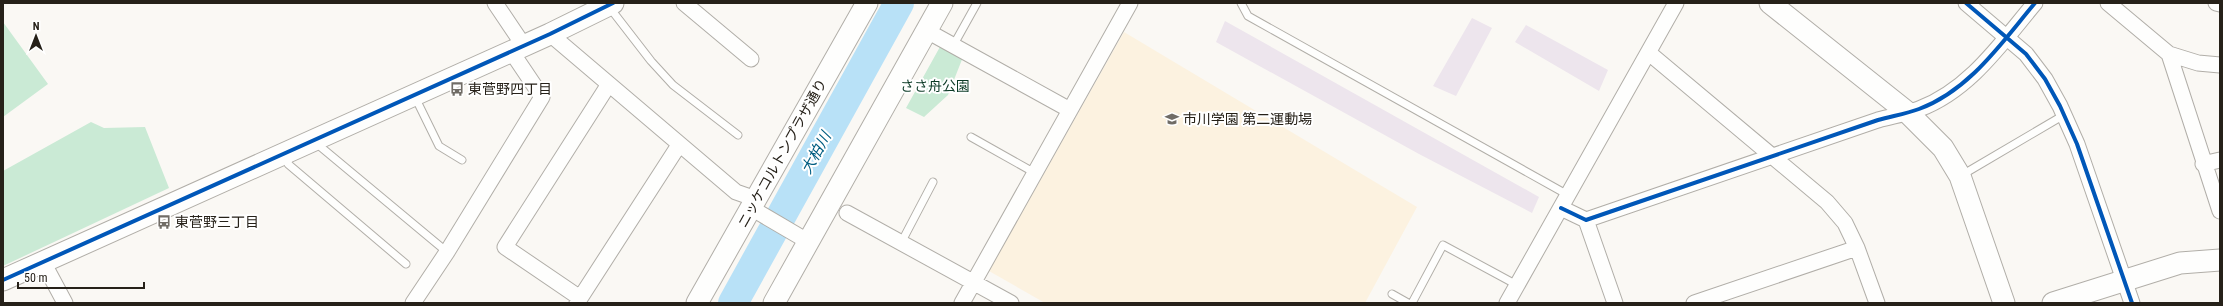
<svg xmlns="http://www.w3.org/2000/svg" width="2223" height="306" viewBox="0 0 2223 306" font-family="'Roboto Condensed','Noto Sans JP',sans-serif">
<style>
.built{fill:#fcf2e0}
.green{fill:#caead5}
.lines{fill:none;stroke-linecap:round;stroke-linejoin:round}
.river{stroke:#b8e1f7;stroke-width:30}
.building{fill:#ede5ed}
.lane-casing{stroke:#b1aea8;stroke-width:9}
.street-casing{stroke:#b1aea8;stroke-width:17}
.secondary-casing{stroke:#b1aea8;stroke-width:23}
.lane{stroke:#fefefd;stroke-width:7}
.street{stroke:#fefefd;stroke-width:15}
.secondary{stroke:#fefefd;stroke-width:21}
.cycleway-casing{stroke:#fff;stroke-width:6}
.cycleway{stroke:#0057b8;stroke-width:4}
.labels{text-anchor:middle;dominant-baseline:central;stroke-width:4;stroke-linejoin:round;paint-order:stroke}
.park-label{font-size:14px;fill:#0b3a25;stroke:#fff}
.poi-label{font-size:14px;fill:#262119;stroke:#fff;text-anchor:start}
.street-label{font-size:14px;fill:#262119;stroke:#fff}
.water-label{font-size:15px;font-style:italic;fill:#005d81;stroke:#fff}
</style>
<rect width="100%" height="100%" fill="#faf8f4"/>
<path class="built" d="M1124,32L1417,207L1365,303H1045L989,271Z"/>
<path class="green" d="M3,22L48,84L3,117Z
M941,45L963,57L948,95L924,117L906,108Z
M91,122L104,128L145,127L169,188L3,266V171Z"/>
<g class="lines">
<path class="river" d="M733,303L899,3"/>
</g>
<path class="building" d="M1472,18L1492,28L1456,96L1433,86Z
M1225,21L1539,197L1532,213L1419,154L1216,42Z
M1526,25L1608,70L1599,91L1515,42Z"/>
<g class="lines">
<defs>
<path id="lane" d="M1241,3L1248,16L1568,195
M610,8L651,61L673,85L738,135
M953,46L977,3
M415,97L439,146L462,160
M971,137L1035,173
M316,143L447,252
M289,155L288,164L406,264
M1962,175L2064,115
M901,243L933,182
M1392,294L1408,303
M1412,303L1443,245L1517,285"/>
<path id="street" d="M495,3L524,46
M684,3L751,59
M1966,3L2026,54L2045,79L2060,106L2077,144L2132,303
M2108,3L2169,54L2220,211
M2216,3L2220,4
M927,31L1070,110
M550,34L736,192L756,199
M1649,53L1827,202L1845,223L1857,248L1877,303
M2169,54L2198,63L2220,65
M2203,164L2220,160
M751,208L809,242
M1561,208L1586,220L1878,120C1892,116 1906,114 1919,109C1970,90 2002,42 2035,3
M847,213L1011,303
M1586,220L1615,303
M43,262L65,303
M580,298L505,247L609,84
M413,303L447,252L542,97L511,51
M577,303L679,145
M962,303L1130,3
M1507,303L1676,3
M1694,303L1857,248"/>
<path id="secondary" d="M1770,3L1907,112L1943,148L1960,176L2004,303
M3,280L550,34L613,3
M697,303L867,3
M774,303L942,3
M2053,303L2180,263L2220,260"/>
</defs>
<use href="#lane" class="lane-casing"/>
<use href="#street" class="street-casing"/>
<use href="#secondary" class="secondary-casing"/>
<use href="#lane" class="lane"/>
<use href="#street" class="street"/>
<use href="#secondary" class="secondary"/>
<defs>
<path id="cycleway" d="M1966,3L2026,54L2045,79L2060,106L2077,144L2132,303
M1561,208L1586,220L1878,120C1892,116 1906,114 1919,109C1970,90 2002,42 2035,3
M3,280L550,34L613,3"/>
</defs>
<use href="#cycleway" class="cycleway-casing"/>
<use href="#cycleway" class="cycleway"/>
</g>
<defs>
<symbol id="bus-bare" viewBox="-9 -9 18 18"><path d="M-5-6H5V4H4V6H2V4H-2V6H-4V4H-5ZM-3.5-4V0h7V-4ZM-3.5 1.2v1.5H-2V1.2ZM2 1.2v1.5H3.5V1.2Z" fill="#706c66" stroke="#fff" stroke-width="2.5" paint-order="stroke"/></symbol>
<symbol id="school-bare" viewBox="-9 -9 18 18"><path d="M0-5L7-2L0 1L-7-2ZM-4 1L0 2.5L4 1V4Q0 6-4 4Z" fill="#706c66" stroke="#fff" stroke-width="2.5" paint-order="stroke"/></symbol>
</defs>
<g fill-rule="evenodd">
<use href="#bus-bare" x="447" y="79" width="20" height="20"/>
<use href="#school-bare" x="1162" y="109" width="20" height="20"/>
<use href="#bus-bare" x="154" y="212" width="20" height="20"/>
</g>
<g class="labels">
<g class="park-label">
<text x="935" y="86">ささ舟公園</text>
</g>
<g class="poi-label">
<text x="468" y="89">東菅野四丁目</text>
<text x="1183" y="119">市川学園 第二運動場</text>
<text x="175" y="222">東菅野三丁目</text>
</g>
<g class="street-label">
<text transform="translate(782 153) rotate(-61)">ニッケコルトンプラザ通り</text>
</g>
<g class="water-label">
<text transform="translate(816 153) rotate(-61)">大柏川</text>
</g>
</g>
<rect width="2223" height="306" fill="none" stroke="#262119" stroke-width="8"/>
<g transform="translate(36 36)" stroke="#ffffff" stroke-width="3" paint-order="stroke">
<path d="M0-3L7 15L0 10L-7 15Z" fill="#262119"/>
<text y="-6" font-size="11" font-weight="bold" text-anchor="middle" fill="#262119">N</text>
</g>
<path d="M18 282v6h126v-6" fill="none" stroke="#262119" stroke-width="2"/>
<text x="24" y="282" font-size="12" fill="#262119" stroke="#ffffff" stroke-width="3" paint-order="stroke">50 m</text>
</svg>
